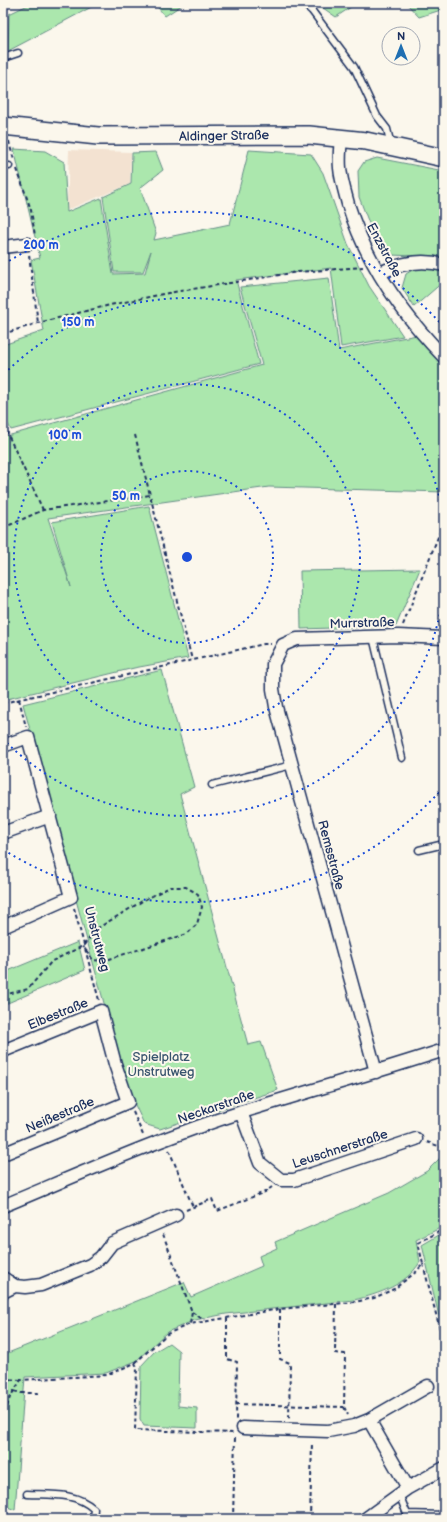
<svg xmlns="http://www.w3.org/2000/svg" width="447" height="1522" viewBox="0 0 447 1522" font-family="'Balsamiq Sans',sans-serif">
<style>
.built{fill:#f3e2d1}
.green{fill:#abe7ad;stroke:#638b86}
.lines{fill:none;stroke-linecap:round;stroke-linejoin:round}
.lane-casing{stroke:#1b2f5e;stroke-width:9}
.street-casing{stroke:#1b2f5e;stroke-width:15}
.secondary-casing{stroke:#1b2f5e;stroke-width:20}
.path{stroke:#1b2f5e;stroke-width:2;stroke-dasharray:4 3;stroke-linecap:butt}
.lane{stroke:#fbf7ec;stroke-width:6}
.street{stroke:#fbf7ec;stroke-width:12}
.secondary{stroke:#fbf7ec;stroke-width:17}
.ring{fill:none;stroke:#1d4ed8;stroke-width:2;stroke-dasharray:2 4}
.labels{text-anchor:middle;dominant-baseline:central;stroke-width:4;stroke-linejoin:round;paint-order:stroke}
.street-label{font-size:13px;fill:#1b2f5e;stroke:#fbf7ec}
.park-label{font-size:13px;fill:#38546e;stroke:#fbf7ec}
.centre{fill:#1d4ed8;stroke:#fbf7ec;stroke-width:2}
.ring-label{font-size:12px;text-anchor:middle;font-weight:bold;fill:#1d4ed8;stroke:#fbf7ec;stroke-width:4;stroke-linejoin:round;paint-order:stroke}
</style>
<rect width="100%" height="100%" fill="#fbf7ec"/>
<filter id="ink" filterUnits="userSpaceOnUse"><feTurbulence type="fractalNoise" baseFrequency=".025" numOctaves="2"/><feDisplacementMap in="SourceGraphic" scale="8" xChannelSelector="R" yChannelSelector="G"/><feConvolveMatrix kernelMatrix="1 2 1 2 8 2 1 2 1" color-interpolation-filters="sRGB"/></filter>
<g filter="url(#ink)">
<path class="built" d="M69,150L131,152L130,184L67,210Z"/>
<path class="green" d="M32,3H99L8,51L9,14Z
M154,3H185L165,16Z
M316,3H357L336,17Z
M406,3H444V9L419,17Z
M14,149L45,151L64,162L67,212L101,198L113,274L145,273L151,251L143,272H114L103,197L131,184L132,153L156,152L163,170L140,188L156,233L154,240L230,224L249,150L311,154L323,173L348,244L369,286L403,336L341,347L331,268L236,280L259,364L11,430L3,414V345L44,331L31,260L40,258Z
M377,158L444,171V258L439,257L391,255L370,226L359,197L358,171L364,162Z
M430,267L444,272V281L414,307L402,288L406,274L414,269Z
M329,278L339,350L417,335L444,363V492L269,487L48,518L71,587L52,522L149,506L188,658L134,668L3,700V429L7,436L262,365L240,287Z
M420,569L396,626L301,629L300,571Z
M162,670L194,787L180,794L248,1045L261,1042L278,1090L160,1129L144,1124L127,1088L23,704Z
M78,942L85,970L3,1005V973Z
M444,1154V1226L416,1240L420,1262C406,1285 379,1294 354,1300L226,1314L195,1320L167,1332L136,1361L106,1373L25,1377L15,1510L3,1505V1355L184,1282L191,1297L262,1266L259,1256L277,1248L275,1242L389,1193L427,1171Z
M444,1232V1337L422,1245Z
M169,1343L179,1351L178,1406L197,1408V1428L144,1426L140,1419L141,1366L154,1352Z"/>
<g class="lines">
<defs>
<path id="lane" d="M303,3L312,11L354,67L377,116L387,129L391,145
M3,58L18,53
M3,166H9
M373,637L402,758
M212,785L292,765
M419,850L444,844
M27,1494C51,1495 75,1492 94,1509L93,1519
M399,1494L409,1519
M407,1514L444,1515"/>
<path id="street" d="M341,138C340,148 339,158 340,168C341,180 345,192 348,204C366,262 402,314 444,357
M3,247L28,244
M380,273C400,263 422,259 444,265
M3,746L28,737L71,897L3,927
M3,833L50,816
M3,1051L101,1011L115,1064L128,1102L3,1154
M376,1072L276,707L273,689V664L283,645L297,639L398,636L444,638
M241,1112L260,1163L281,1180H294L416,1139
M3,1206C82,1173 160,1138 242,1112C309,1091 377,1072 444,1050
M3,1278L15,1286L25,1287L41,1285L90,1265L101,1257L112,1243L176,1215
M3,1292L15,1286
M243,1428L328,1431L354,1426L369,1420
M408,1488L369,1420L428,1386
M365,1519L408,1488L444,1468"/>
<path id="secondary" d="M3,126L98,136L309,135L366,141L444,158"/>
</defs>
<use href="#lane" class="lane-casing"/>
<use href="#street" class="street-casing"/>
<use href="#secondary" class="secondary-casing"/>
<path class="path" d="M9,141L10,146L14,160
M17,169L31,210L35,236
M29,255L38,323
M3,334L38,323L110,305L168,293L298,272L363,267
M3,424L43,510
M135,435L150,495
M3,528L43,510L150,495L192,660
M403,625L444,522
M19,699L26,727
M3,703L264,644H271
M74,908L99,1000
M3,995L28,989L52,961L83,946L98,928L144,900L170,887H186L198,894L202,907L197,924L187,934L103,961L93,960L83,946
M133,1112L143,1135
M427,1142L444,1148
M169,1150L193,1207
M186,1210L212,1199L217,1211L265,1192L272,1187
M163,1234L192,1312L190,1324
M423,1264L444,1345
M336,1304L335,1353L345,1354L344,1407L348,1415
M280,1309V1359L290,1363L289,1419
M192,1312L204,1320
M227,1318V1359L237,1362L236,1420
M135,1363L137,1367L135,1430L234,1433
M3,1379L21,1380
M14,1391L21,1393H40
M236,1404L344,1407
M3,1420L10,1397L21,1380L107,1375L135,1363L167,1334L190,1324L280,1309L355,1302L374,1298L394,1289L416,1272L423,1264L418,1243L444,1229
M233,1519L235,1436
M310,1519L312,1442"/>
<use href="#lane" class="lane"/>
<use href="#street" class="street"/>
<use href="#secondary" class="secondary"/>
</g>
</g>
<g class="ring">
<circle cx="187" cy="557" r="86"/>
<circle cx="187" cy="557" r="173"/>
<path d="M444 591A259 259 0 0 1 4 740M4 374A259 259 0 0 1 444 523"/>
<path d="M443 788A345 345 0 0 1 4 850M4 264A345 345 0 0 1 443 326"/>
</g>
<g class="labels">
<g class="street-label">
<text transform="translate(224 136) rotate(-1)">Aldinger Straße</text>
<text transform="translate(384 250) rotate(62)">Enzstraße</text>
<text transform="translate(362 623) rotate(-2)">Murrstraße</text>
<text transform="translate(331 855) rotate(75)">Remsstraße</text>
<text transform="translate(97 939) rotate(75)">Unstrutweg</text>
<text transform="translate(58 1014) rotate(-22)">Elbestraße</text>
<text transform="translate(216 1107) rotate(-19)">Neckarstraße</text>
<text transform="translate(60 1115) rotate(-23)">Neißestraße</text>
<text transform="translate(340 1149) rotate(-18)">Leuschnerstraße</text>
</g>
<g class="park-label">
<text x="161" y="1057">Spielplatz<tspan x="161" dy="15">Unstrutweg</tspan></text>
</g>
</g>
<circle cx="187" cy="557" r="6" class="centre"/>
<g class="ring-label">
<text x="41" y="249">200 m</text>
<text x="78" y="326">150 m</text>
<text x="65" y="439">100 m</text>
<text x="126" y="500">50 m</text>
</g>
<rect width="447" height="1522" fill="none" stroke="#fbf7ec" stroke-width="16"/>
<rect x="8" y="8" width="431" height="1506" fill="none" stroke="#1b2f5e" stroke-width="1.5" filter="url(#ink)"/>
<g transform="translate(401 46)"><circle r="19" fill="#fbf7ec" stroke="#a1a7b3"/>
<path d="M0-3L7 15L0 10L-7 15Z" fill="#1f6fb2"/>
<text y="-6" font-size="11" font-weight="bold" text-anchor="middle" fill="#1b2f5e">N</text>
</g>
</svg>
